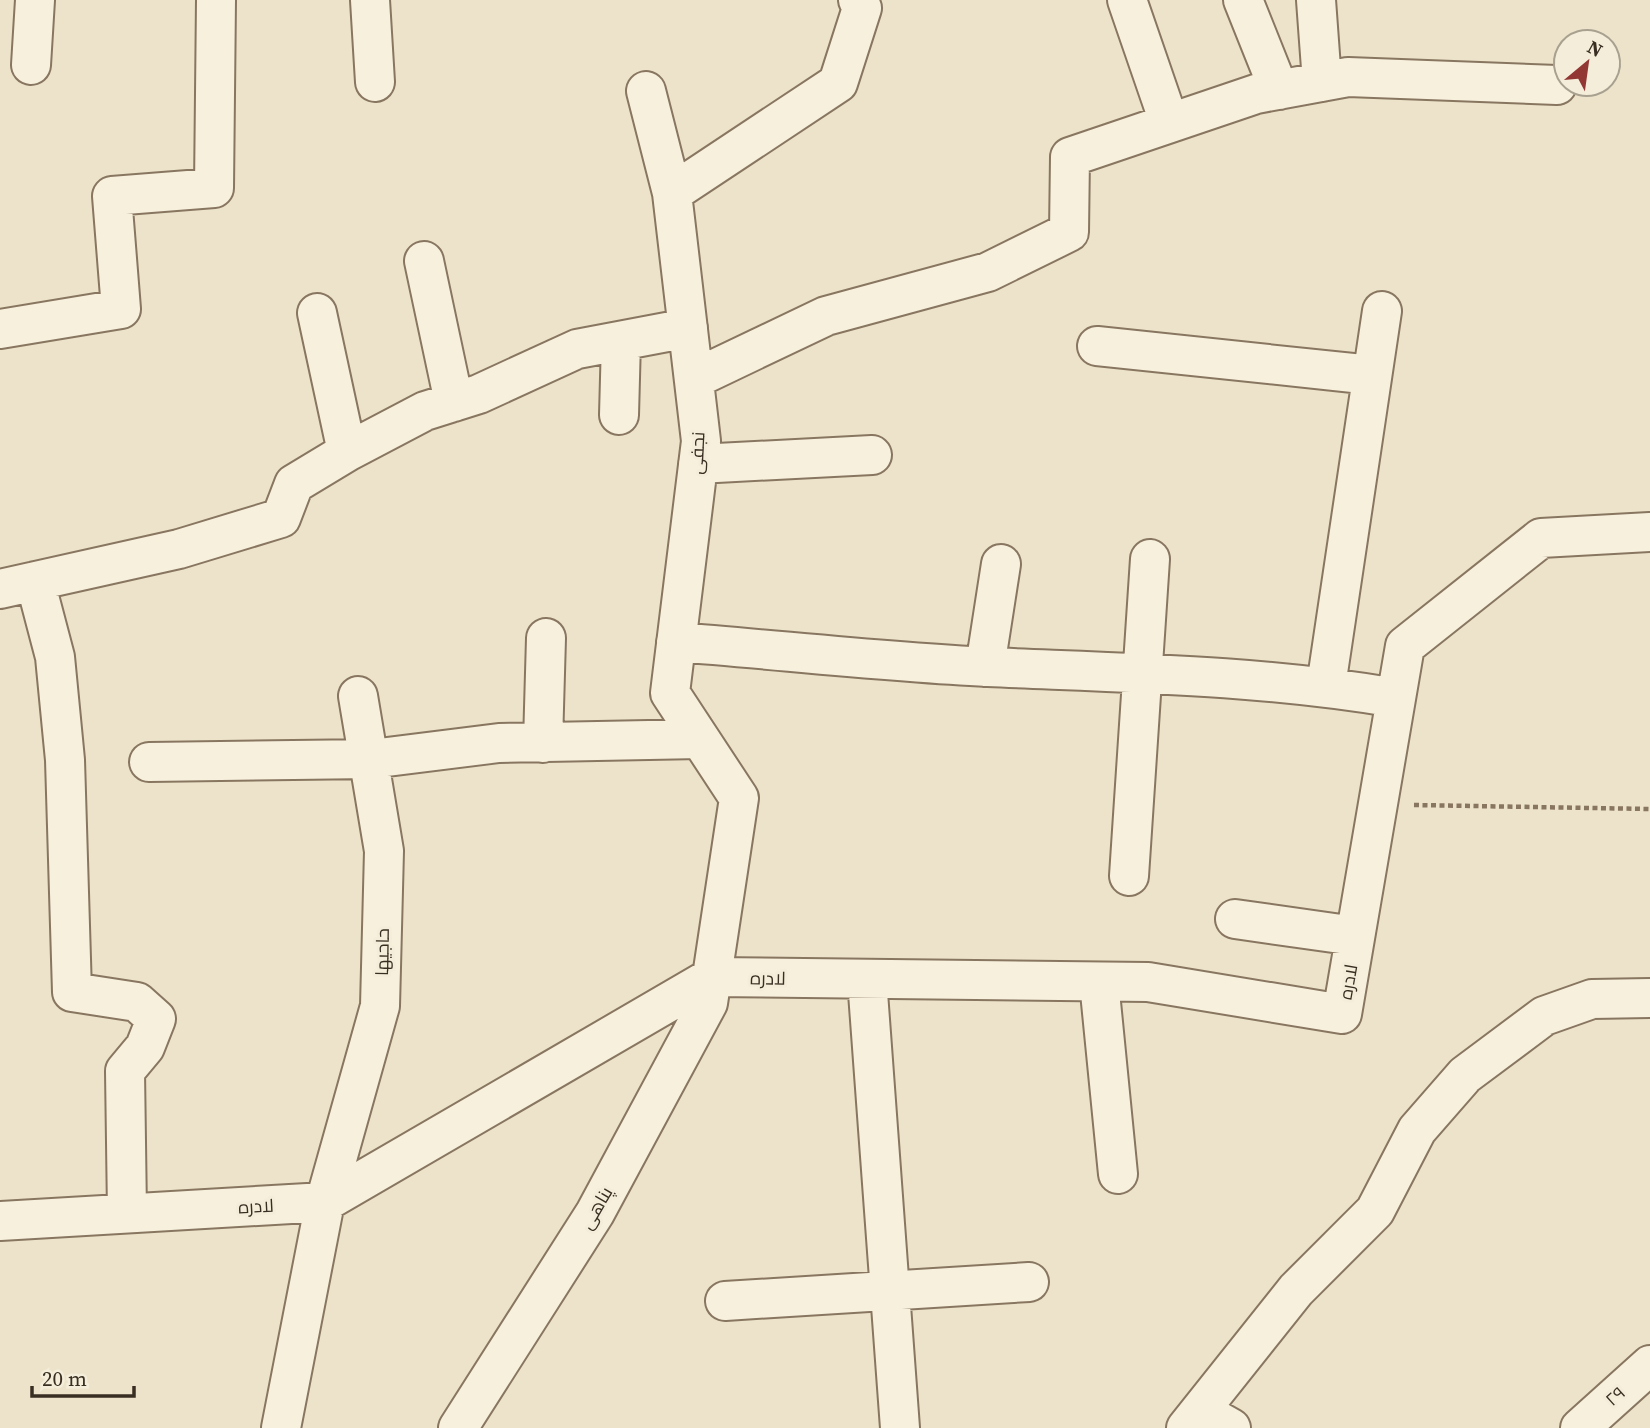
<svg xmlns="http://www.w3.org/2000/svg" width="1650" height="1428" viewBox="0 0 1650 1428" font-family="'Source Serif 4',Cairo,serif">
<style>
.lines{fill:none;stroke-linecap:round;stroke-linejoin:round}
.minor-casing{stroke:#887660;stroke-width:42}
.path{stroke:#887660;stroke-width:4.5;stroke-dasharray:5 3.5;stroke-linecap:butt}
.minor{stroke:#f7f0dd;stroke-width:38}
.labels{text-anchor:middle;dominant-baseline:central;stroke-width:6;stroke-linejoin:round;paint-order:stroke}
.street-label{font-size:18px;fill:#392e22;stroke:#f4edd9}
</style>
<rect width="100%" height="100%" fill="#ece3ca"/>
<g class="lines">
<defs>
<path id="minor" d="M370,0L375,82
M1127,0L1169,122
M1243,0L1279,90
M1316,0L1322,82
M31,65L35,0
M646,91L672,193
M424,261L454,402
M317,313L347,452
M0,329L121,309L112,196L214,188L216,0
M1097,346L1372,375
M694,379L826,316L988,272L1069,232L1070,157L1256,94L1348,77L1557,85
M619,415L621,341
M698,464L872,455
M35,581L55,657L65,760L72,992L137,1002L156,1019L145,1047L125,1071L127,1213
M0,589L179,549L281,518L294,484L347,452L425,411L479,394L577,349L688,328
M676,642C780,650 884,662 988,667C1125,673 1261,675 1396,698
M985,667L1001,564
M1326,686L1382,311
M543,743L546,638
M149,762L371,759L499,743L700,739
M1129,876L1150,559
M1235,919L1355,936
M712,977L1148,982L1342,1014L1405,646L1541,538L1650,532
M867,979L900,1428
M1099,982L1118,1174
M325,1202L380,1006L384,851L358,696
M325,1202L712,977
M0,1221L325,1202L281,1428
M725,1301L1029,1282
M1201,1411L1231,1428
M458,1428L595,1213L708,1003L739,798L670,693L701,441L672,193L838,83L862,8L858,0
M1186,1428L1296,1290L1375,1211L1417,1130L1465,1075L1544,1016L1592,999L1650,998
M1580,1428L1650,1365"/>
</defs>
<use href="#minor" class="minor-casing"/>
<path class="path" d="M1414,805L1650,809"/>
<use href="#minor" class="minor"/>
</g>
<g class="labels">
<g class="street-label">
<text transform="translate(697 453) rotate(-87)">نجفی</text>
<text transform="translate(382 952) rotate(-89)">حاجیها</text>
<text transform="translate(768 978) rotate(1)">لادره</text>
<text transform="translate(1348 982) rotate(-80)">لادره</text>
<text transform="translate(256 1206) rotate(-3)">لادره</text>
<text transform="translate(596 1208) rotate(-60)">پناهی</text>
<text transform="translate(1615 1396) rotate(-42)">۲۹</text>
</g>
</g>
<g transform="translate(1587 63) rotate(29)"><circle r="33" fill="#f4edd9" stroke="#a9a190" stroke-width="2"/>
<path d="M0-5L12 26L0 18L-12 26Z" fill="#923734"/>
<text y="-10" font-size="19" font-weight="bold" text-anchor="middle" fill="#392e22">N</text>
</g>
<path d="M32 1386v10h102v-10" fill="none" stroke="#392e22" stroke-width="3.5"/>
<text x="42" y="1386" font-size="21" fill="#392e22" stroke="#f4edd9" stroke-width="5" paint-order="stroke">20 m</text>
</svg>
